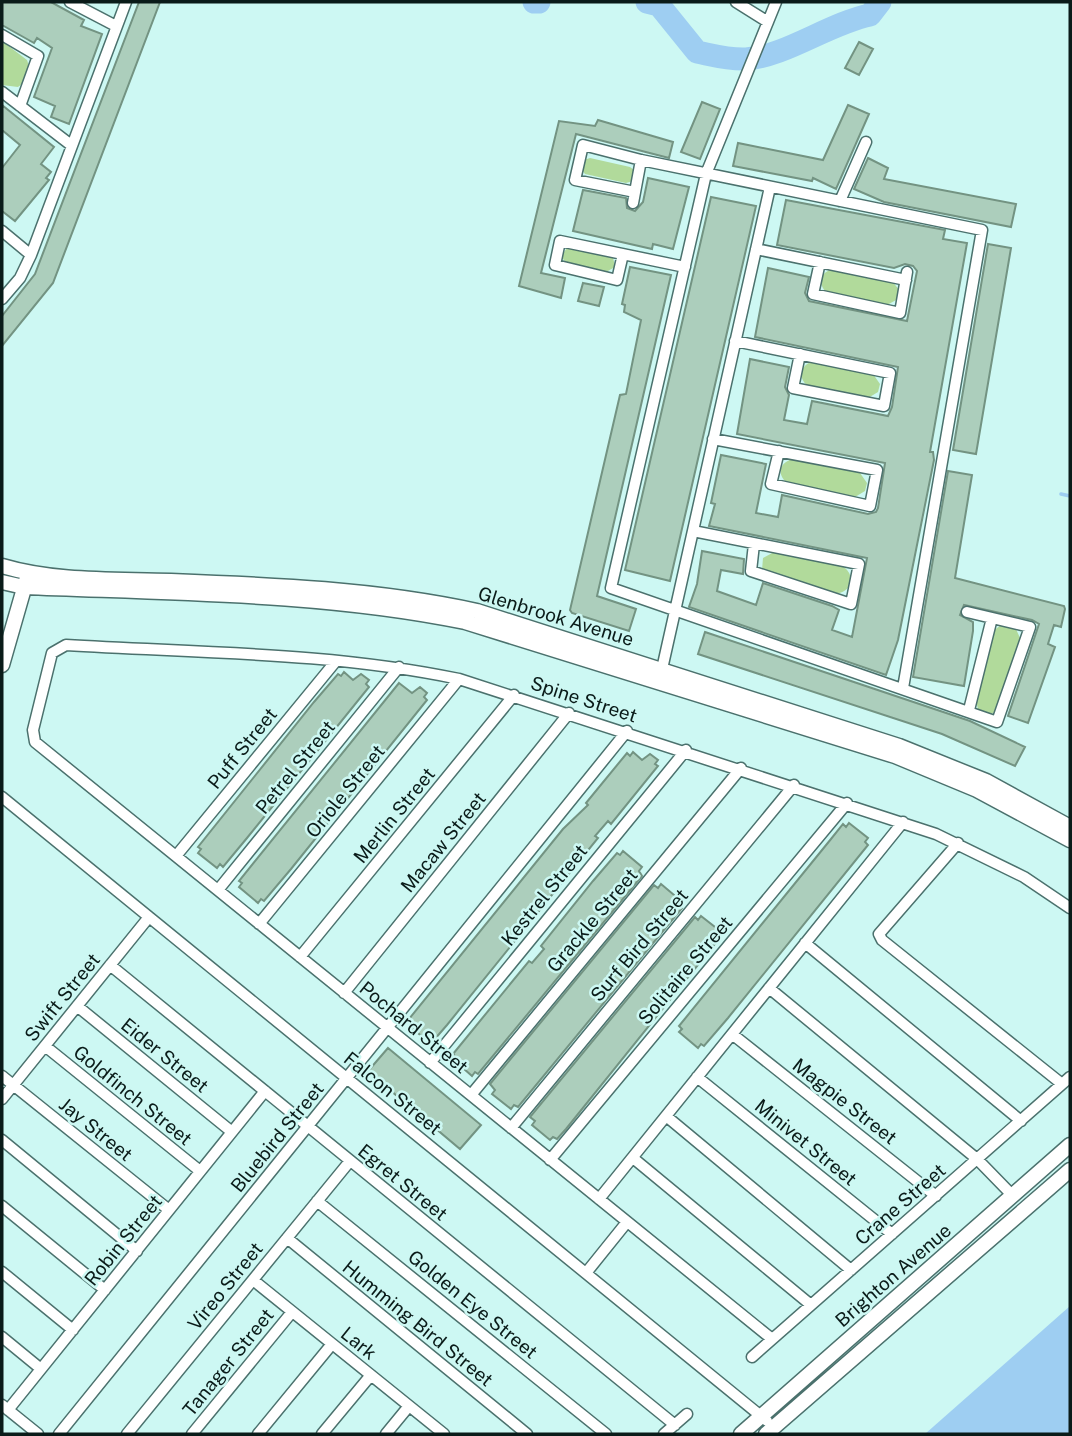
<svg xmlns="http://www.w3.org/2000/svg" width="1072" height="1436" viewBox="0 0 1072 1436" font-family="'Public Sans',sans-serif">
<style>
.green{fill:#b1da9b}
.water{fill:#9ecef2}
.lines{fill:none;stroke-linecap:round;stroke-linejoin:round}
.stream{stroke:#9ecef2;stroke-width:3.5}
.river{stroke:#9ecef2;stroke-width:23}
.building{fill:#accebc;stroke:#739382;stroke-width:2}
.minor-casing{stroke:#4b716d;stroke-width:13}
.tertiary-casing{stroke:#4b716d;stroke-width:17}
.minor{stroke:#fff;stroke-width:10}
.tertiary{stroke:#fff;stroke-width:14}
.labels{text-anchor:middle;dominant-baseline:central;stroke-width:5;stroke-linejoin:round;paint-order:stroke}
.street-label{font-size:19px;fill:#0a1b19;stroke:#cdf8f3}
</style>
<rect width="100%" height="100%" fill="#cdf8f3"/>
<path class="green" d="M2,41L27,60C31,70 27,81 18,87L2,85Z
M590,158L630,167L634,170L633,181L626,183L585,174L582,170L584,160Z
M567,248L613,257L615,267L606,272L566,263L561,256Z
M833,269L892,281L900,291L898,299L887,305L827,293C817,284 820,272 833,269Z
M814,361L873,374L880,384L878,392L868,398L807,385C797,377 801,364 814,361Z
M793,459L860,473L867,483L865,491L855,497L787,483C776,474 780,462 793,459Z
M774,552L844,567C856,577 852,591 836,594L762,570L763,558Z
M1001,625L1015,627L1021,640L997,711L989,715L978,709L976,701L993,631Z"/>
<path class="water" d="M1070,1306V1434H925Z"/>
<g class="lines">
<path class="stream" d="M1061,494L1070,496"/>
<path class="river" d="M534,2H539
M647,2L659,5L697,52C712,55 730,60 746,59C784,57 830,23 870,15L880,2"/>
</g>
<path class="building" d="M2,2H51L84,20L81,26L102,34L69,124L51,117L55,106L34,97L52,48L37,38L34,43L2,25Z
M139,2H160L53,283L2,346V316L35,274Z
M859,42L873,49L859,75L845,68Z
M702,102L720,109L700,159L681,152Z
M2,105L54,147L41,164L51,172L46,178L49,180L15,221L2,211V168L20,145L2,130Z
M848,105L869,114L836,189L813,178L812,181L733,166L738,143L823,160Z
M598,120L673,142L669,158L576,134L541,273L565,278L561,298L519,286L559,121L595,126Z
M868,158L888,168L884,179L1016,204L1011,227L884,202L854,189Z
M648,178L689,187L673,249L653,244L652,249L573,231L583,190L626,198L627,208L635,211L643,202Z
M711,197L756,206L670,581L625,570Z
M786,200L945,230L943,239L967,243L930,452H933L934,460L898,640L886,675L689,607L697,584L702,551L744,559L743,574L721,570L717,591L756,605L763,583L832,606L839,610L832,630L852,637L867,558L709,526L715,504L711,503L721,455L766,464L756,513L778,517L782,495L868,514L876,512L878,508L885,463L737,434L750,359L789,367L785,387L789,395L784,420L807,424L812,401L888,416L892,407L898,367L755,337L768,268L809,277L805,293L809,301L907,321L917,271L913,266L905,264L894,268L777,245Z
M988,244L1011,248L976,454L953,450Z
M630,267L671,275L597,596L636,609L629,631L572,613L570,610L620,395L626,394L641,320L624,312L625,305L622,304Z
M583,283L604,287L599,306L578,301Z
M948,471L972,475L955,578L1064,606L1065,609L1061,627L1054,625L1048,644L1055,647L1028,723L1008,716L1037,630L1039,624L1032,620L964,605L960,615L973,622V631L964,686L913,677Z
M705,632L970,721L1025,747L1015,766L942,734L698,654Z
M344,672L353,680L361,674L369,680L366,684L369,687L247,838L223,867L220,864L217,868L198,853L201,849L198,847L314,702L338,674L341,676Z
M399,683L412,693L420,687L427,693L424,697L427,700L291,869L264,901L261,899L258,903L239,887L242,883L239,881Z
M633,752L642,760L650,754L658,760L655,764L658,766L611,824L608,821L595,836L598,838L447,1025L434,1040L431,1037L428,1041L409,1026L412,1022L409,1019L563,829L588,805L586,803L627,753L630,756Z
M849,823L868,838L865,842L868,845L728,1018L704,1046L701,1044L698,1048L679,1032L682,1029L679,1026L831,839L843,824L846,827Z
M623,851L642,867L639,871L642,876L478,1074L475,1072L472,1076L454,1060L456,1057L453,1054L529,961L532,963L544,949L541,946L593,881L617,853L620,855Z
M661,884L680,900L677,903L682,908L518,1107L514,1105L511,1109L492,1094L495,1090L490,1084L654,885L658,888Z
M701,916L720,931L718,940L566,1129L557,1139L553,1137L550,1140L532,1125L535,1121L530,1117L695,917L698,920Z
M388,1048L481,1125L460,1149L371,1074L369,1070Z"/>
<g class="lines">
<defs>
<path id="minor" d="M70,2L116,26
M736,2L768,22
M776,2L706,174L611,588L997,722L1030,627L967,612
M2,35L38,56L20,106
M2,92L71,145
M635,192L575,180L583,145L641,160L982,230L903,688
M840,201L866,142
M633,203L641,160
M2,231L31,255
M756,249L906,280
M623,254L617,280L555,265L560,241L685,267
M820,262L813,294L900,313L907,272
M2,299L20,278L31,255L126,2
M735,341L890,373L884,406L793,388L800,354
M713,439L877,470L870,506L771,484L779,451
M693,531L859,564L851,604L751,571L754,544
M662,669L770,187
M969,710L992,618
M2,797L767,1421
M958,843L879,934L882,940L1062,1084
M176,856L336,661
M218,890L399,667
M259,924L459,679
M805,943L1021,1121
M300,957L514,695
M110,965L675,1425
M769,988L977,1159L1013,1196
M344,993L569,713
M77,1006L232,1132
M732,1034L936,1196
M45,1046L200,1171
M430,1063L686,750
M2,1076L169,1210
M697,1077L892,1234
M471,1095L741,768
M2,1099L149,917
M666,1116L851,1270
M511,1128L794,785
M2,1140L137,1251
M633,1158L811,1305
M550,1160L847,803
M599,1199L903,822
M317,1201L606,1434
M2,1206L105,1290
M287,1238L527,1434
M2,1272L73,1330
M586,1273L627,1222
M253,1280L444,1434
M2,1337L41,1369
M772,1339L35,742L33,730L52,653L66,645C197,653 330,652 459,679L936,834L1024,877L1070,908
M752,1357L1070,1077
M2,1405L38,1434
M8,1410L265,1091
M59,1434L627,731
M127,1434L350,1161
M192,1434L292,1312
M258,1434L332,1344
M322,1434L371,1375
M386,1434L409,1406
M664,1434L687,1414"/>
<path id="tertiary" d="M2,566C56,582 115,579 171,581C274,585 376,589 477,611L899,746L986,781L1070,827
M2,582L24,587C168,593 324,593 465,622L895,756L977,790L1070,840
M2,665L27,578
M741,1434L1070,1145
M766,1434L1070,1170"/>
</defs>
<use href="#minor" class="minor-casing"/>
<use href="#tertiary" class="tertiary-casing"/>
<use href="#minor" class="minor"/>
<use href="#tertiary" class="tertiary"/>
</g>
<g class="labels">
<g class="street-label">
<text transform="translate(556 616) rotate(17)">Glenbrook Avenue</text>
<text transform="translate(584 699) rotate(18)">Spine Street</text>
<text transform="translate(242 748) rotate(-51)">Puff Street</text>
<text transform="translate(295 767) rotate(-51)">Petrel Street</text>
<text transform="translate(345 791) rotate(-51)">Oriole Street</text>
<text transform="translate(394 815) rotate(-51)">Merlin Street</text>
<text transform="translate(443 842) rotate(-51)">Macaw Street</text>
<text transform="translate(544 895) rotate(-51)">Kestrel Street</text>
<text transform="translate(592 920) rotate(-50)">Grackle Street</text>
<text transform="translate(639 945) rotate(-50)">Surf Bird Street</text>
<text transform="translate(685 970) rotate(-50)">Solitaire Street</text>
<text transform="translate(62 997) rotate(-51)">Swift Street</text>
<text transform="translate(414 1027) rotate(39)">Pochard Street</text>
<text transform="translate(165 1055) rotate(39)">Eider Street</text>
<text transform="translate(393 1093) rotate(39)">Falcon Street</text>
<text transform="translate(133 1095) rotate(39)">Goldfinch Street</text>
<text transform="translate(845 1101) rotate(38)">Magpie Street</text>
<text transform="translate(96 1129) rotate(39)">Jay Street</text>
<text transform="translate(277 1137) rotate(-51)">Bluebird Street</text>
<text transform="translate(806 1142) rotate(39)">Minivet Street</text>
<text transform="translate(403 1182) rotate(39)">Egret Street</text>
<text transform="translate(900 1204) rotate(-41)">Crane Street</text>
<text transform="translate(123 1240) rotate(-51)">Robin Street</text>
<text transform="translate(893 1275) rotate(-41)">Brighton Avenue</text>
<text transform="translate(225 1286) rotate(-51)">Vireo Street</text>
<text transform="translate(473 1304) rotate(39)">Golden Eye Street</text>
<text transform="translate(418 1323) rotate(39)">Humming Bird Street</text>
<text transform="translate(359 1343) rotate(39)">Lark</text>
<text transform="translate(228 1362) rotate(-51)">Tanager Street</text>
</g>
</g>
<rect width="1072" height="1436" fill="none" stroke="#0a1b19" stroke-width="7"/>
</svg>
